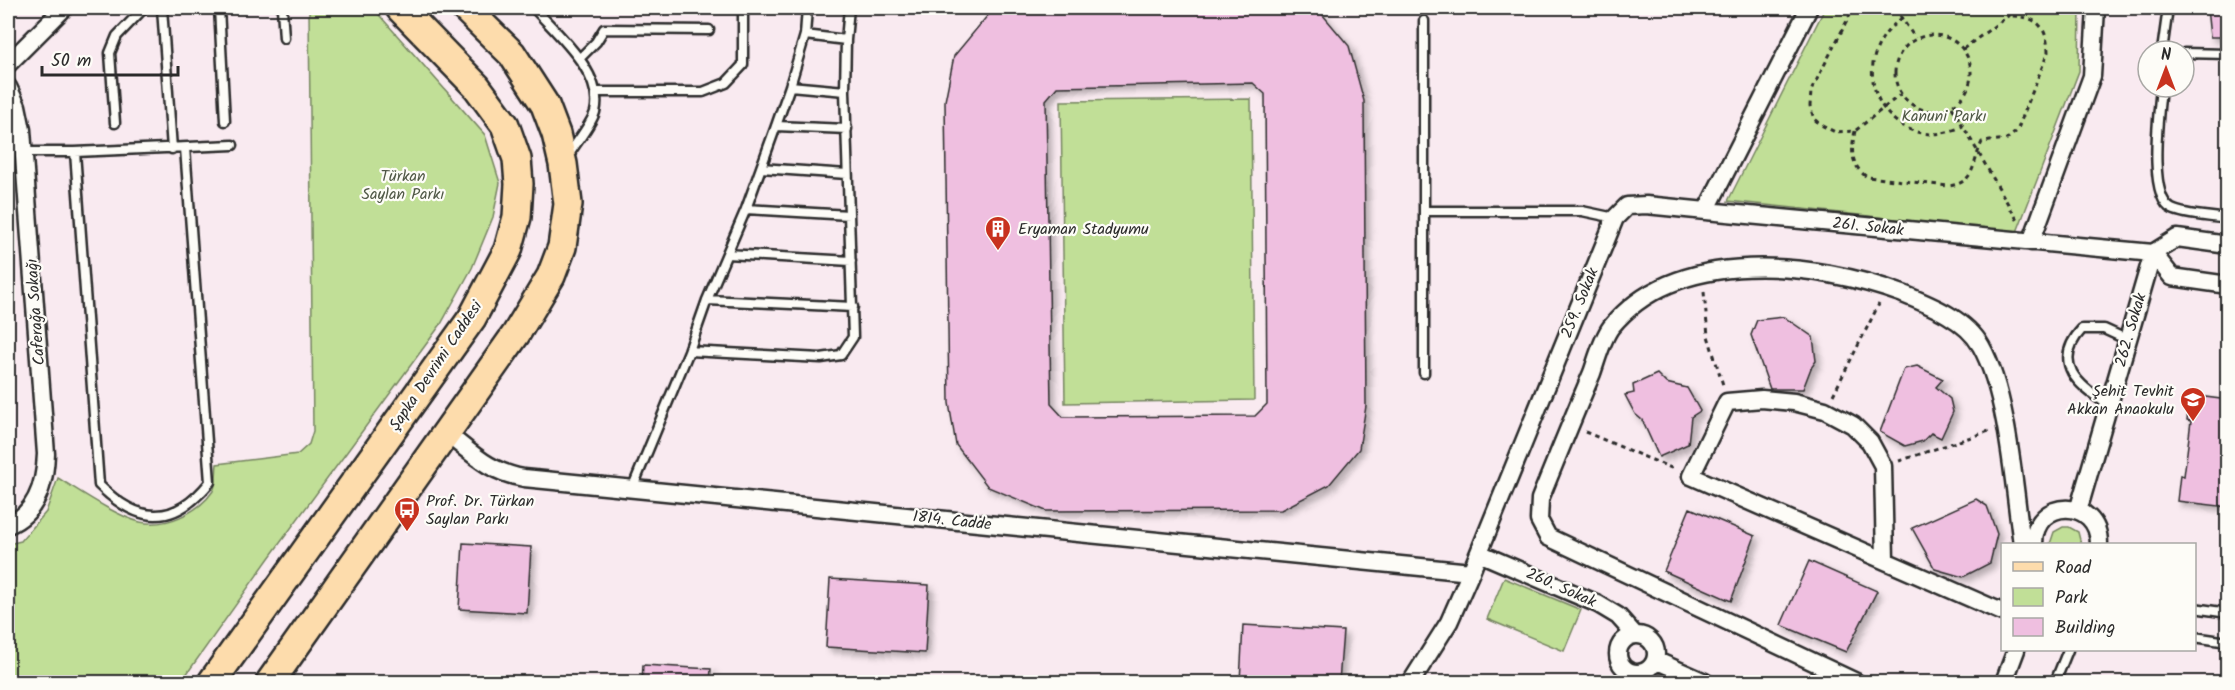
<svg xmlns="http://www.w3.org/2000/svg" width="2235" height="690" viewBox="0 0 2235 690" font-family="Kalam,sans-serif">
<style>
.green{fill:#c1df97;stroke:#768561;stroke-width:1.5}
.building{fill:#efbfe0;stroke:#2b2b2b;stroke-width:1.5;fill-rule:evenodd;filter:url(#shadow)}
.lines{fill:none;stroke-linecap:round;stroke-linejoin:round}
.lane-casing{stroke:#2b2b2b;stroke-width:13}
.street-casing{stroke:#2b2b2b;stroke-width:21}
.primary-casing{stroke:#2b2b2b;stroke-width:32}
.path{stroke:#2b2b2b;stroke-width:3;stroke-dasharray:4.5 4.5;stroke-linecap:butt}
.lane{stroke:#fdfcf7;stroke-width:8}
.street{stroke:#fdfcf7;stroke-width:16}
.primary{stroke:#fddcac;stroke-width:27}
.labels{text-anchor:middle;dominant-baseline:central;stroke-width:4.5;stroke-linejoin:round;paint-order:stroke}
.park-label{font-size:16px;fill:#505846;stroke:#fdfcf7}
.street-label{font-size:16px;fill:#2b2b2b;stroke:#fdfcf7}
.poi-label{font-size:16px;fill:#2b2b2b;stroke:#fdfcf7;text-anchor:start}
</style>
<defs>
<filter id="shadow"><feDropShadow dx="4.5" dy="4.5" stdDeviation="3" flood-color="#0004"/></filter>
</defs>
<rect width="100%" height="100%" fill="#f9eaf0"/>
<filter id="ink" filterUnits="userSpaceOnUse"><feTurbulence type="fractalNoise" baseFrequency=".0167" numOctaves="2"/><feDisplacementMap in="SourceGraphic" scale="12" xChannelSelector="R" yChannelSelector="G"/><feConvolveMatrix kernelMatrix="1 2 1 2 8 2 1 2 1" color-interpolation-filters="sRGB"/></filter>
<g filter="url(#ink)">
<path class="green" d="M309,8H373L485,135L500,183L493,217L472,268L441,324L269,558L181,682H8V544L21,541L46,512L58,478C81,492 116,516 140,522C166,528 199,512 213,491C217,484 216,471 217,464L298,454L309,444L313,431Z
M1825,8H2080L2079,71L2017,232L1728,201Z
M1251,99L1254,400L1065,403L1061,101Z
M2063,527H2069L2078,532L2081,544H2050L2054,532Z
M1504,578L1581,610L1564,651L1487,619Z"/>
<path class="building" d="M1003,8H1317L1349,46L1364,101L1366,406L1359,449L1329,485L1281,510L1046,511L988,487L956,445L949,403L945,101L954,56L988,15ZM1253,83L1265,94L1267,404L1255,416L1063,417L1051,404L1046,100L1057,87Z
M2207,8H2228V37H2210Z
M1784,317L1813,337L1816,361L1811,368L1803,389H1770L1751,335L1757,320Z
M1917,366L1943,379L1936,387L1950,399L1953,412L1941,438L1931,433L1923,441L1905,446L1880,432L1904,369Z
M1657,374L1666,383L1687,388L1700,411L1691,417L1688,444L1659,457L1642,420L1635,414L1625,395L1634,393L1633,385Z
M2190,395L2228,400V507L2177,501L2180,475L2184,476L2191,421L2187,420Z
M1976,499L1987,506L1997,534L1990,563L1963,577L1935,569L1912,528Z
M1690,508L1755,536L1731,601L1664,571Z
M463,543L531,547L527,613L459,609Z
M1809,561L1877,591L1846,652L1781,625Z
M830,579L929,585L925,653L826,647Z
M1243,625L1343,631L1339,682H1240Z
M643,665L711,669L710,682H642Z"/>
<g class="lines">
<defs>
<path id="lane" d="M162,8L172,149
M219,8L225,121
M282,8L284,38
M534,8C556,33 605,74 595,112C591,125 575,144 568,156
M1424,21V373
M805,35L846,40
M2162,51L2168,8
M2184,53L2228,54
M580,58L596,42L604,29L709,30
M790,86L845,91
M2161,87C2159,112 2147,197 2172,209C2186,216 2212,216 2228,219
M596,92H703L726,83L743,65V8
M115,123L110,53L117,36L144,8
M776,126L847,129
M24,152H75L233,145
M75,152L99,485C138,524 174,527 210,482L185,148
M761,168L847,174
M746,209L849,215
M1425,211H1582L1615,218
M727,254L851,261
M707,300L853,307
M689,351L821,358L841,355L853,337L845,91L846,40L849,8
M2109,405C2078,386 2051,363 2082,329H2104L2128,340
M632,489L689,351L707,300L746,209L776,126L790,86L805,35L807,8
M2194,608L2228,613
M2194,637L2228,642
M2055,682L2068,650"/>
<path id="street" d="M8,64L64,8
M8,87L17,106L22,130L46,454C45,483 37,513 8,525
M1706,211L2153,253L2177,238L2228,245
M2031,242L2092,76L2096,8
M2153,253L2172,277L2228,285
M446,433C473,454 489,472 524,478L1471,572
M2078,511L2153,253
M2034,544C2034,497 2099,497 2099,544
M1479,553L1598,604L1618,616L1635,635
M1885,560L1883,466L1870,442L1853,425L1825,410L1794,402L1762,399L1727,402L1691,476L2002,612
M1618 654a19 19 0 1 1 38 0a19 19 0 1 1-38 0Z
M1655,660L1705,682
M1411,682L1449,622L1471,572L1615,218L1627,206L1646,205L1706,211L1809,8
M1856,682L1548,537L1539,520L1540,499C1557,457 1574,415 1592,373C1597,359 1602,339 1611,327C1678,245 1816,262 1903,294C1930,305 1966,319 1981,346C2008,394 2014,488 2022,544
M2004,682L2016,650"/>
<path id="primary" d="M212,682L472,318L508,250L517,217L519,184L517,159L505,125L477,87L400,8
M270,682L516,334L551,276L562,247L568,204L563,164L556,134L545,105L512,54L465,8"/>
</defs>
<use href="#lane" class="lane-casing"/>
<use href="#street" class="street-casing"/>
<use href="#primary" class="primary-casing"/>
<path class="path" d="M1858,8L1851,13L1811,91L1810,106L1814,119L1821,125L1835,132L1855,131L1901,94
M1895,8L1915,38
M1902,18C1836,66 1891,162 1963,126
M1895 73a38 38 0 1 1 76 0a38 38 0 1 1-76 0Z
M1963,49L2008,16L2009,8
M1952,107L2019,223
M1855,131C1851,150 1850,165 1867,177L1948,186C1976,183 1972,163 1982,142L2007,139L2017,131L2048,52C2047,24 2035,16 2008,16
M1704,292L1708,336L1723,385
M1833,395L1879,304
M1585,432L1676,470
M1899,461L1989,431"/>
<use href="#lane" class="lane"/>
<use href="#street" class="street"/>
<use href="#primary" class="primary"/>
</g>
</g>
<defs>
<symbol id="building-pin" viewBox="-11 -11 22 30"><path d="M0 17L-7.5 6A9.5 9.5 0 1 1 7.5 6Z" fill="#c8321e" stroke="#fdfcf7"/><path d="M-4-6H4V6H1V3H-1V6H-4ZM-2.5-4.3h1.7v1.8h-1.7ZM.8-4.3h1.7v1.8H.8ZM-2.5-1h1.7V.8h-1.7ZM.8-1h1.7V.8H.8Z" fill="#fff"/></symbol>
<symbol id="school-pin" viewBox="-11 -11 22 30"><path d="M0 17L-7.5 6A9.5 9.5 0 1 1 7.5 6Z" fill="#c8321e" stroke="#fdfcf7"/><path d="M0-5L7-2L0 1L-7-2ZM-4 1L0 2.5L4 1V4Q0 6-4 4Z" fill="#fff"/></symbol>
<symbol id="bus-pin" viewBox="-11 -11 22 30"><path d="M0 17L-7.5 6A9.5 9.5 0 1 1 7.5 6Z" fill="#c8321e" stroke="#fdfcf7"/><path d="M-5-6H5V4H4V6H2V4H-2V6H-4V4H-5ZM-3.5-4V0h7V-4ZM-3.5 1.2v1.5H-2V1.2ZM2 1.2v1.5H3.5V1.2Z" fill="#fff"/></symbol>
</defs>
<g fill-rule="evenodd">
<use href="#building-pin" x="983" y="214" width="30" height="40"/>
<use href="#school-pin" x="2178" y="385" width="30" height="40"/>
<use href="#bus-pin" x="392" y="495" width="30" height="40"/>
</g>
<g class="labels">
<g class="park-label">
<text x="1944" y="116">Kanuni Parkı</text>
<text x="403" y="176">Türkan<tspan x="403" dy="18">Saylan Parkı</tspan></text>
</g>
<g class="street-label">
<text transform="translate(1868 227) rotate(6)">261. Sokak</text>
<text transform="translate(1580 303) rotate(-68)">259. Sokak</text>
<text transform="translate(36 312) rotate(-94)">Caferağa Sokağı</text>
<text transform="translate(2131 330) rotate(-74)">262. Sokak</text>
<text transform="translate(436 366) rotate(-56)">Şapka Devrimi Caddesi</text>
<text transform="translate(952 521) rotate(6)">1814. Cadde</text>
<text transform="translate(1561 588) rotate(24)">260. Sokak</text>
</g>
<g class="poi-label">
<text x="1018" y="229">Eryaman Stadyumu</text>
<text x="2174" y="391" text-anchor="end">Şehit Tevhit<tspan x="2174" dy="18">Akkan Anaokulu</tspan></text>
<text x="426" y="501">Prof. Dr. Türkan<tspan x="426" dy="18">Saylan Parkı</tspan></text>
</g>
</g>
<rect width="2235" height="690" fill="none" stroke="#fdfcf7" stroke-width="30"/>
<rect x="15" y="15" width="2205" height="660" fill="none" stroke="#2b2b2b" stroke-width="2" filter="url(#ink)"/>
<rect x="2001" y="543" width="195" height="108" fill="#fdfcf7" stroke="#a9a8a5" stroke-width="1.5"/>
<rect x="2013" y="562" width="30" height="9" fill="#fddcac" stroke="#a9a8a5" stroke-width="1.5"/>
<text x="2055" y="573" font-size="18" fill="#2b2b2b">Road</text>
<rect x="2013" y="588" width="30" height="18" fill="#c1df97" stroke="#a9a8a5" stroke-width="1.5"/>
<text x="2055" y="603" font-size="18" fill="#2b2b2b">Park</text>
<rect x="2013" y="618" width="30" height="18" fill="#efbfe0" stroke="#a9a8a5" stroke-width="1.5"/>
<text x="2055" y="633" font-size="18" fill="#2b2b2b">Building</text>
<g transform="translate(2166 69)"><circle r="28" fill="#fdfcf7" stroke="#a9a8a5" stroke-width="1.5"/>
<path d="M0-4.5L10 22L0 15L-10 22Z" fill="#c8321e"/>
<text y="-9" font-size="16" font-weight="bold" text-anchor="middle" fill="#2b2b2b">N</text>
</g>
<path d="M42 66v9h136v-9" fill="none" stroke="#2b2b2b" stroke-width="3"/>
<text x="51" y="66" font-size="18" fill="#2b2b2b" stroke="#fdfcf7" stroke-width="4.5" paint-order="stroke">50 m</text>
</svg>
